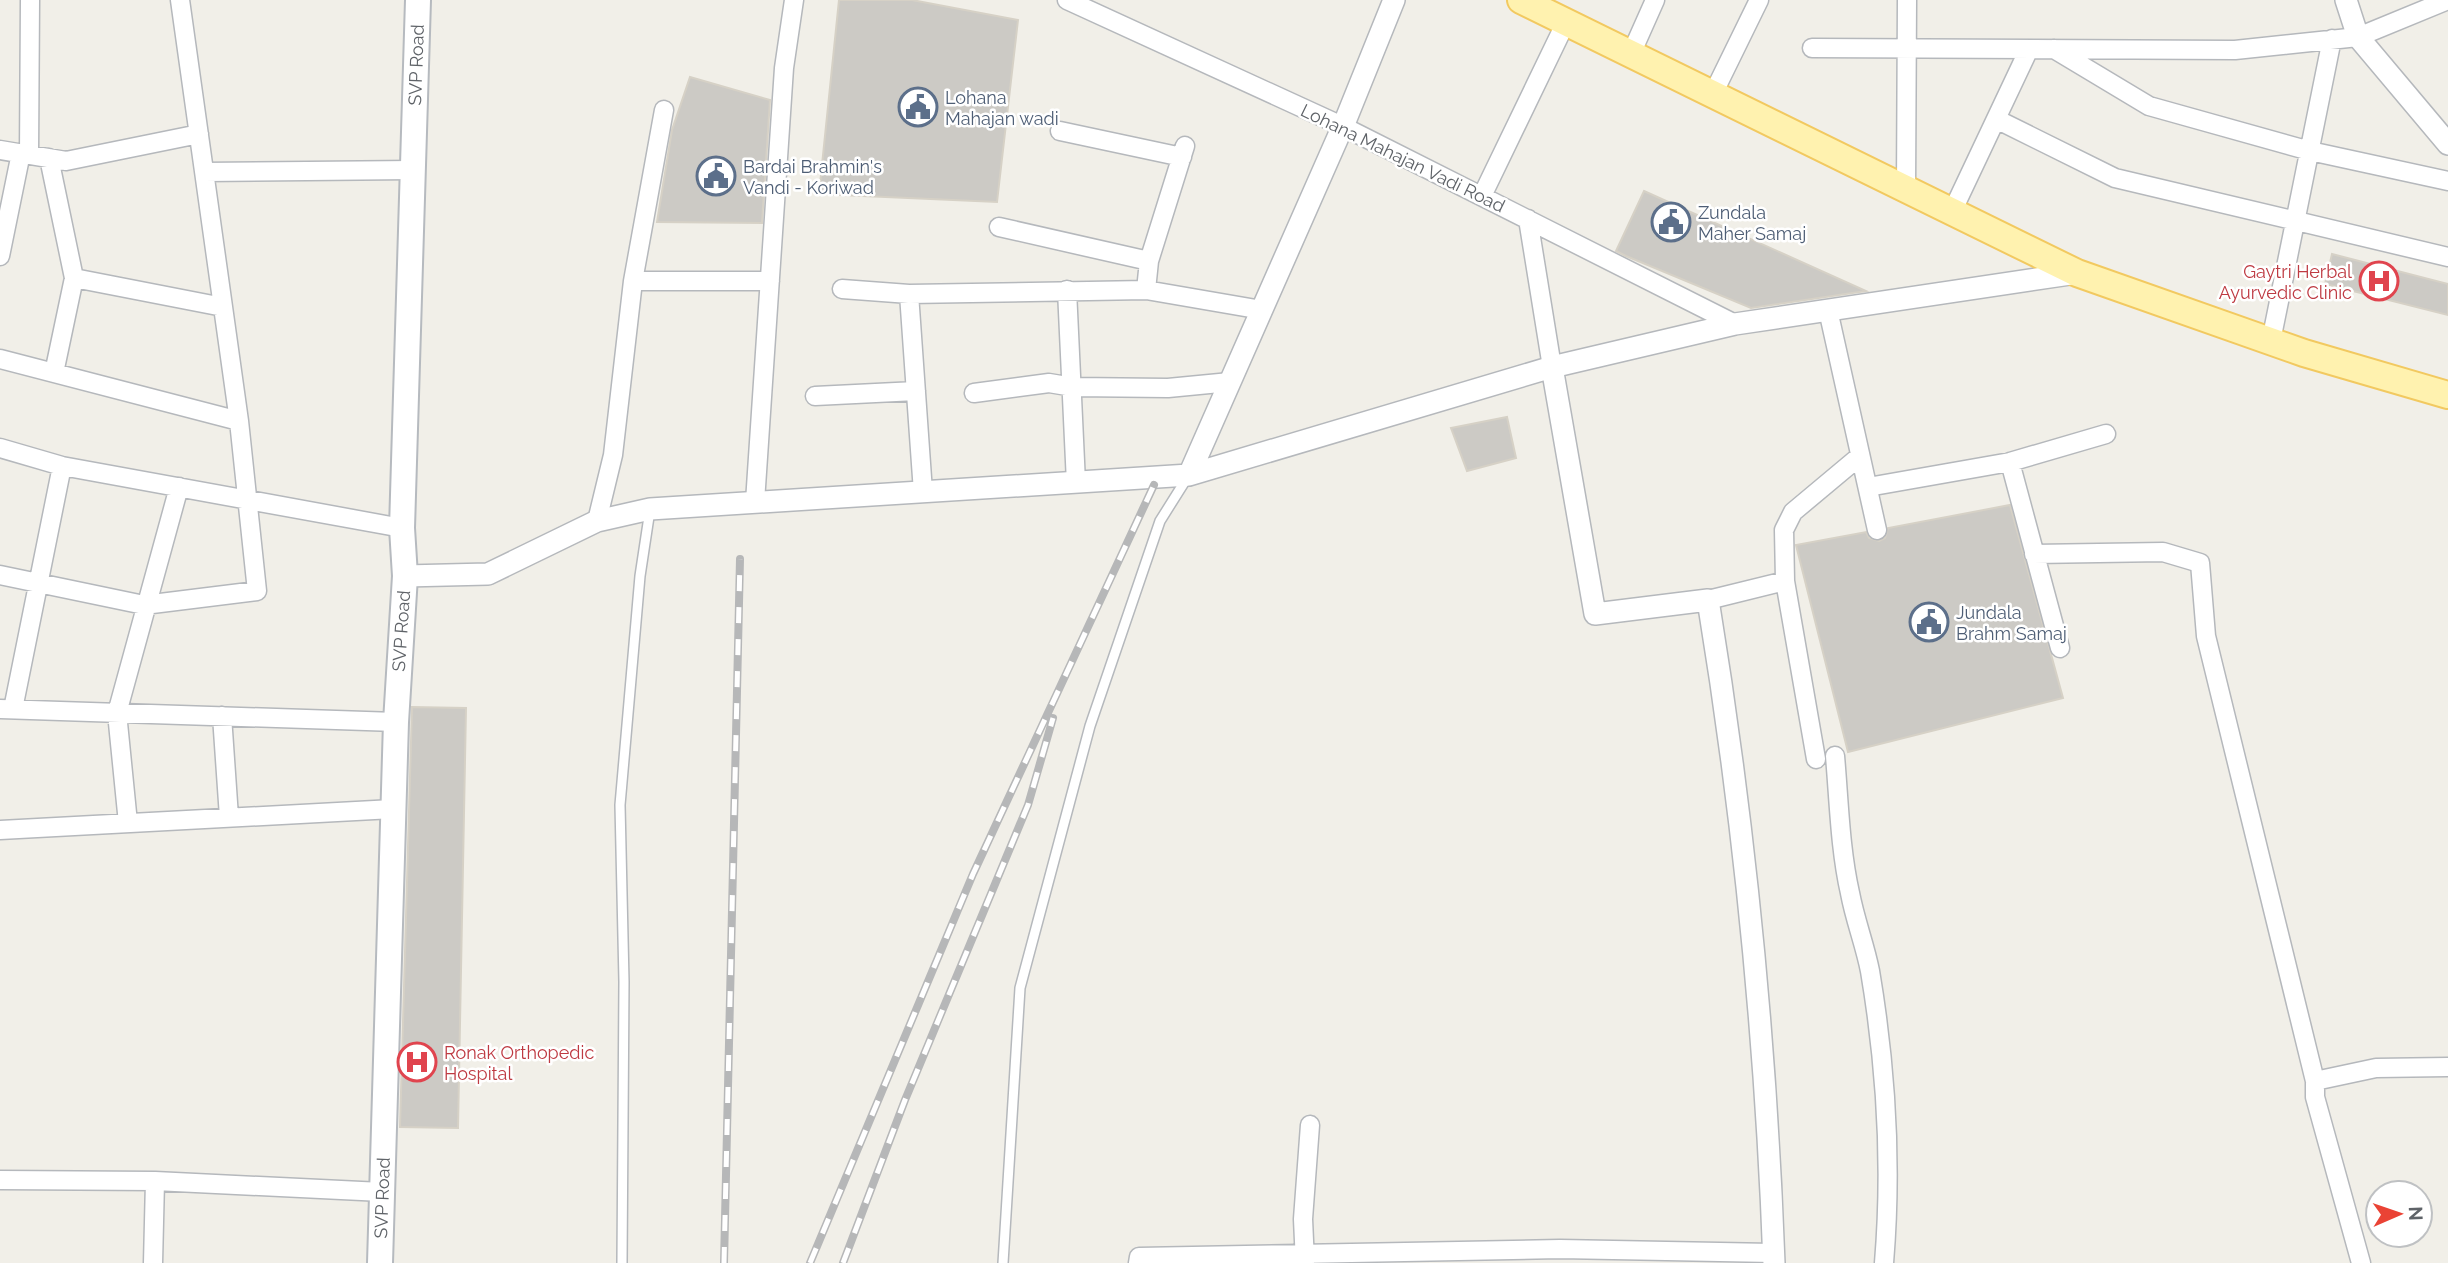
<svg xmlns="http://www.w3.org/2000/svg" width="2448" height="1263" viewBox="0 0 2448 1263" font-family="Raleway,sans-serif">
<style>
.building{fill:#cccac5;stroke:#d6d1c6;stroke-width:2}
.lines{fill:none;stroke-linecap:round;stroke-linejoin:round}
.service-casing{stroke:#b5b8bc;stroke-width:12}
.minor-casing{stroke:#b5b8bc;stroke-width:21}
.tertiary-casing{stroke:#b5b8bc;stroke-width:24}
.secondary-casing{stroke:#b6babf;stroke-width:28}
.primary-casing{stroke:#f2c960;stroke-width:30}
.service{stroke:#fff;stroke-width:9}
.minor{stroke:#fff;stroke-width:18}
.tertiary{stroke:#fff;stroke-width:21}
.secondary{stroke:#fff;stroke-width:24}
.primary{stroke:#fff2af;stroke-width:26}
.rail-casing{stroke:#b6b7b8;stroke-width:8}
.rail{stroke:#fff;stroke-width:5;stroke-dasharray:16;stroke-linecap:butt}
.labels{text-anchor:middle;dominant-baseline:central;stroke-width:5;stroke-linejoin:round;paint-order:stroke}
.street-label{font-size:18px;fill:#5f6368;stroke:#fff}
.service-label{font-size:18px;fill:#4e5e75;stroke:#fff;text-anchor:start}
.health-label{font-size:18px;fill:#be3a42;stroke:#fff;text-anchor:end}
</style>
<rect width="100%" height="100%" fill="#f1efe8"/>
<path class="building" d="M839,0H912L1018,20L997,202L819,194Z
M690,77L770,100L762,223L657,222L672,130Z
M1644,191L1866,291L1751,308L1626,256L1616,251Z
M2332,254L2448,284V315L2325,284Z
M1507,417L1516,458L1467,471L1451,428Z
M2010,505L2063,698L1848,752L1796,545L1866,532L1869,538L1879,541L1885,538L1888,528Z
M412,707L466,708L458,1128L400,1127Z"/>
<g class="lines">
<defs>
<path id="service" d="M622,1263L624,982L620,805L640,576L650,510
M1003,1263L1020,988L1090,726L1160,521L1187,478"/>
<path id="minor" d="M1067,0L1342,126L1735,324
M1812,48L2235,50L2358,37L2448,0
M2054,49L2149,106L2310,151L2448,181
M1631,54L1655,0
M1713,94L1759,0
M1996,119L2115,178L2448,257
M1060,131L1182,157
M0,150L66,161L199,134
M29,155L30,0
M49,158L74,278L54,373
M204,172L413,170
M1906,189L1907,0
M1482,196L1566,22
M1952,212L2029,49
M1528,219L1552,367
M999,227L1149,261
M0,256L21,153
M74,278L223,307
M633,281H770
M842,289L909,294L1146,290L1262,310
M1067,290L1076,483
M1146,290L1149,261L1185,146
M909,294L923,492
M1828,310L1877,530
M2271,341L2332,39
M0,359L239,421
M974,393L1049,383L1073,387L1168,388L1230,382
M815,396L916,391
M0,448L62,466L402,528
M2010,462L2060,648
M1868,487L2010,462L2106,434
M755,502L784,68L794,0
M597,521L613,455L633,281L664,110
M2034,554L2163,552L2200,563L2206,636L2315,1081V1097L2361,1263
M0,575L144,605L257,591L239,421L180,0
M1708,600L1785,581
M0,709L396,722
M13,709L62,466
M222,716L229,817
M1835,756C1839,801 1840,849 1850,893C1855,920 1865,945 1870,971C1886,1066 1892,1167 1884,1263
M1816,759L1785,581L1784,530L1793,512L1860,456
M128,823L117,713L179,487
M0,830L393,809
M2315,1081L2376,1068L2448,1067
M0,1180L155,1181L382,1192
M153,1263L155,1181
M1138,1263L1139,1257L1560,1249L1773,1253
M1305,1263L1303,1219L1310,1125"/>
<path id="tertiary" d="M2346,0L2358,37L2448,144
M1552,367L1595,614L1708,600C1744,819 1766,1041 1774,1263
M1189,475L1346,119L1394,0
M405,576L488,574L597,521L650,509L1189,475L1552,367L1735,324L2077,273"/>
<path id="secondary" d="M380,1263L396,722L405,576L402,528L418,0"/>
<path id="primary" d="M1521,0L2077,273L2304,353L2448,395"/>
</defs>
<use href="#service" class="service-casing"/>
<use href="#minor" class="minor-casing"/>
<use href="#tertiary" class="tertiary-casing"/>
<use href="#secondary" class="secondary-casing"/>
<use href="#primary" class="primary-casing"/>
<use href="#service" class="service"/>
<use href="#minor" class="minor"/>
<use href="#tertiary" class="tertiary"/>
<use href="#secondary" class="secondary"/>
<use href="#primary" class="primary"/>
<defs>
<path id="rail" d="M724,1263L740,559
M810,1263L973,874L1154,485
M843,1263L905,1100L1028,805L1053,718"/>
</defs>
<use href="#rail" class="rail-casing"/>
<use href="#rail" class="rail"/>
</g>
<defs>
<symbol id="civic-ring" viewBox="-11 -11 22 22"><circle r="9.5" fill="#fff" stroke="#5c6f8a" stroke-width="1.5"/><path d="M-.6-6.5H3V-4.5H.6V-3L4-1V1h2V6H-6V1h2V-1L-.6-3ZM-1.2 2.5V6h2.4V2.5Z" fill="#5c6f8a"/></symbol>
<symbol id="hospital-ring" viewBox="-11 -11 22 22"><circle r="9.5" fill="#fff" stroke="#e0444e" stroke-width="1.5"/><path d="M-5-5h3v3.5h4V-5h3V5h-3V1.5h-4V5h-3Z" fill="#e0444e"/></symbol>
</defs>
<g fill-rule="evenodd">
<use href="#civic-ring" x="896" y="85" width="44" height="44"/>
<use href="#civic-ring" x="694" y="154" width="44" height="44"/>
<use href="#civic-ring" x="1649" y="200" width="44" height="44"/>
<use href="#hospital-ring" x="2357" y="259" width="44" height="44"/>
<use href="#civic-ring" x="1907" y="600" width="44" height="44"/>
<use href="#hospital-ring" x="395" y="1040" width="44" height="44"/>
</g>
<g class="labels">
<g class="street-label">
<text transform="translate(416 65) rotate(-88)">SVP Road</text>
<text transform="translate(1403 158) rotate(26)">Lohana Mahajan Vadi Road</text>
<text transform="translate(401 631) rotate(-86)">SVP Road</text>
<text transform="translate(382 1198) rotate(-88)">SVP Road</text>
</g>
<g class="service-label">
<text x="945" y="97">Lohana<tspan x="945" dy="21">Mahajan wadi</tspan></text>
<text x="743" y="166">Bardai Brahmin's<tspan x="743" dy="21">Vandi - Koriwad</tspan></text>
<text x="1698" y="212">Zundala<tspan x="1698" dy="21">Maher Samaj</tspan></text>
<text x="1956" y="612">Jundala<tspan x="1956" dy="21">Brahm Samaj</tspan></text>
</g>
<g class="health-label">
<text x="2352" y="271">Gaytri Herbal<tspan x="2352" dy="21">Ayurvedic Clinic</tspan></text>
<text x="444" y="1052" text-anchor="start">Ronak Orthopedic<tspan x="444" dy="21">Hospital</tspan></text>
</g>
</g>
<g transform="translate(2399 1214) rotate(88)"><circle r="33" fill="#ffffff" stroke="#bfc1c3" stroke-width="2"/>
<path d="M0-5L12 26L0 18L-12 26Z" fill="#ea4335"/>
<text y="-10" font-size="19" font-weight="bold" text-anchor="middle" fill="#5f6368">N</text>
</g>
</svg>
